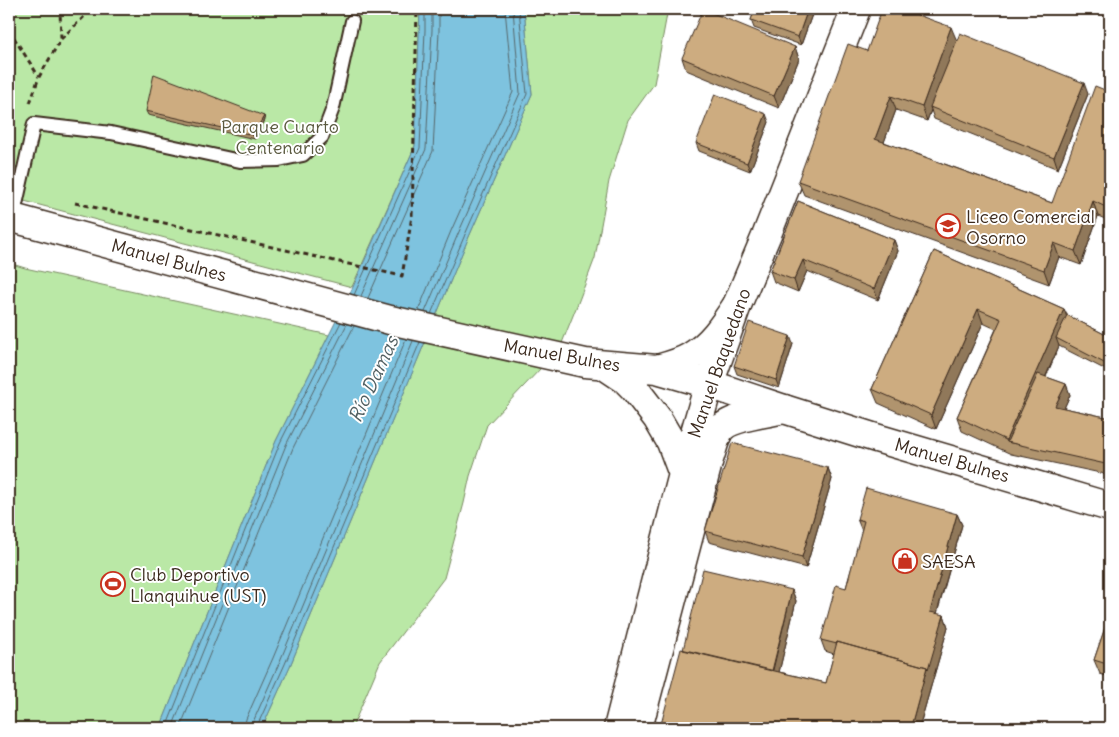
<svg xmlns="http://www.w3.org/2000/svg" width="1119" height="737" viewBox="0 0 1119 737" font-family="Delius,sans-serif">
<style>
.green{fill:#bae8a6;stroke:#7a8962}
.water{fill:#7ec3df;stroke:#638692}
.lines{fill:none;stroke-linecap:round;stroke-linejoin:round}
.shore{stroke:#56676b;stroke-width:1}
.lane-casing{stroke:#3b2a1e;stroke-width:16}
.secondary-casing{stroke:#3b2a1e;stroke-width:31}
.primary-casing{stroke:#3b2a1e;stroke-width:31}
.path{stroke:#3b2a1e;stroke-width:3;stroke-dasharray:5 4;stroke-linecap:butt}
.lane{stroke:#fff;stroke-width:12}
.secondary{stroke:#fff;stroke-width:28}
.primary{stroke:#fff;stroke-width:28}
.wall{fill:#b0946e;stroke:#3b2a1e}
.shaded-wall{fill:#90785a;stroke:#3b2a1e}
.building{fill:#cdac80;stroke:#3b2a1e}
.labels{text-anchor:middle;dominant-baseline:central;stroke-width:4;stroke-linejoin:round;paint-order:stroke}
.park-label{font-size:18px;fill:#5b5a40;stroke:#fff}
.poi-label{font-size:18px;fill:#3b2a1e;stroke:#fff;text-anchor:start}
.street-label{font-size:18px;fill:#3b2a1e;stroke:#fff}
.water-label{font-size:19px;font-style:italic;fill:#526062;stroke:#fff}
</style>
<rect width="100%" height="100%" fill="#fff"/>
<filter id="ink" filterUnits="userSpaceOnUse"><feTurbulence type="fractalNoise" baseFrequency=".02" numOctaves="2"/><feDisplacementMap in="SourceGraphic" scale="10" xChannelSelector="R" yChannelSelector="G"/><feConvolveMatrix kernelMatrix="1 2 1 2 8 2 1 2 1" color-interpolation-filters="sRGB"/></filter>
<g filter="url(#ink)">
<path class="green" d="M9,9H420L415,146L352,287L9,197Z
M524,9H668L654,84L628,120L609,181L595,258L578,303L560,348L487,425L470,476L464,503L444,578L380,662L352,728H262L290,666L468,239L532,94Z
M9,263L25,268L329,335L276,441L160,728H9Z"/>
<path class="water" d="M420,9H524L532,94L468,239L290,666L262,728H160L276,441L353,287L415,146Z"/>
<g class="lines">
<path class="shore" d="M354,295L420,148L425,30V9
M361,296L426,149L432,30V9
M368,298L433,151L439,31V9
M418,311L451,231L513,92L505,9
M425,312L458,234L520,93L513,9
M431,314L464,237L527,94L519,9
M166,728L280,443L341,322
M172,728L286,445L347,324
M180,728L293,448L354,326
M244,728L246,719L273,658L406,339
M252,728L253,722L280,661L413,341
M258,728V724L285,664L420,342"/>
<defs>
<path id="lane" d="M13,218L34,124L111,133L240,161L279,160L303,155L322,137L333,108L352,21"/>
<path id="secondary" d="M604,365L625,379L634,388L657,418L671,442L683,474
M618,728L683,474L709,384L737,305L767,234L856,9
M638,728L709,459C712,451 714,441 718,433C725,417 768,413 784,409"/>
<path id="primary" d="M9,217L390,320L585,363L657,369L709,384L784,409L876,438L1110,507
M657,369C668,366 680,363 690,357C711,345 724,325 737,305"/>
</defs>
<use href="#lane" class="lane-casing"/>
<use href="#secondary" class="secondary-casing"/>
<use href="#primary" class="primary-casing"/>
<path class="path" d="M9,30L39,77
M61,39L92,9
M30,103L39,77L61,39L60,9
M75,203L402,276L412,216L417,9"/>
<use href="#lane" class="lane"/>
<use href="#secondary" class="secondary"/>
<use href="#primary" class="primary"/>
</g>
<path class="wall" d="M755,9H814L801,45L754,28L751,20Z
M957,41L952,54L1088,94L1058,169L934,119L931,110L927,121L896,110L884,142L1052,203L1110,92V221L1098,216L1081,265L1059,257L1049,284L804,195L798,181L867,51Z
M795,47L799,59L779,108L686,70L682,58Z
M146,111L264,116L265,120L255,139L148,115Z
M769,122L750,171L699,151L696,143Z
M798,201L894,240L898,251L878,300L807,271L798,292L774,282L770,271Z
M934,251L1064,309L1067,315L1110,337V372L1059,346L1046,377L1066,384L1070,395L1064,408L1110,418V475L1011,454L962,431L957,417L996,329L983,323L936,429L878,403L872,389Z
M793,344L779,388L737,374L734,366Z
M828,468L832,479L806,568L709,542L705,531Z
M957,514L962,525L937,614L944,615L948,627L919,728L683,650L792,590L796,601L779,672L826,683L834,654L825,651L821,640L846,588L862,531L857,519Z
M1110,613V677L1100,674L1094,660Z"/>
<path class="shaded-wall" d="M808,9H814L801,45L798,37Z
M951,27L957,41L932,108L930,107L931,110L927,121L922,107Z
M795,47L799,59L779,108L774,96Z
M1084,83L1088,94L1058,169L1054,157Z
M891,96L896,110L880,153L875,139Z
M766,114L769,122L750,171L747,163Z
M264,116L265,120L255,139L253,135Z
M1093,201L1098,216L1081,265L1075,251Z
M894,240L898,251L878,300L874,289Z
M1054,243L1059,257L1049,284L1044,270Z
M803,260L807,271L798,292L794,280Z
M978,309L983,323L936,429L931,415Z
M1064,309L1069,323L1056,338L1059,346L1016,444L1007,442L1006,440Z
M790,336L793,344L779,388L776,380Z
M1066,384L1070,395L1060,417L1055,406Z
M828,468L832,479L806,568L802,557Z
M957,514L962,525L934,623L930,612Z
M792,590L796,601L776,685L772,674Z
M944,615L948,627L919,728L911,726L927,667Z"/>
<path class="building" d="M703,9L795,47L774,96L682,58Z
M755,9H808L798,37L751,20Z
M882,9H901L951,27L922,107L891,96L875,139L1052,203L1095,86L1110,92V209L1093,201L1075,251L1054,243L1044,270L798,181L848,44L867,51Z
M960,33L1084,83L1054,157L930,107Z
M154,74L264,116L253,135L146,111Z
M715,94L766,114L747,163L696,143Z
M798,201L894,240L874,289L803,260L794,280L770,271Z
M934,251L1064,309L1006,440L957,417L1001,319L978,309L931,415L872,389Z
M1067,315L1110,337V366L1056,338Z
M749,322L790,336L776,380L734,366Z
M1038,374L1066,384L1055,406L1110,418V465L1007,442Z
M732,443L828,468L802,557L705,531Z
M866,488L957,514L930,612L944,615L928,670L927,667L837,642V644L821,640L836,585L846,588L864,521L857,519Z
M703,569L792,590L772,671L683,650Z
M1110,613V665L1094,660Z
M837,642L927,667L911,726L918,728H660L681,649L826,683Z"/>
</g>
<defs>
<symbol id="school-ring" viewBox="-11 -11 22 22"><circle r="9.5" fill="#fff" stroke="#c8321e" stroke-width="1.5"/><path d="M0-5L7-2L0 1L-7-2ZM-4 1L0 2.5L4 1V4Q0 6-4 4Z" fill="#c8321e"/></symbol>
<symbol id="shop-ring" viewBox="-11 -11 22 22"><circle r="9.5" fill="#fff" stroke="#c8321e" stroke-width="1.5"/><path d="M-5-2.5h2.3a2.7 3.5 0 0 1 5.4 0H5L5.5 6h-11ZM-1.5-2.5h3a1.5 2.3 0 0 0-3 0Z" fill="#c8321e"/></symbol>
<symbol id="stadium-ring" viewBox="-11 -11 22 22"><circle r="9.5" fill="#fff" stroke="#c8321e" stroke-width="1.5"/><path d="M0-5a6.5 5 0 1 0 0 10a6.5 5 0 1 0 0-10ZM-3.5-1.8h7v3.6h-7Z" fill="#c8321e"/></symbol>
</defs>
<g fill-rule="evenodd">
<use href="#school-ring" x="934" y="212" width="28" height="28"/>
<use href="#shop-ring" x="891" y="547" width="28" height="28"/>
<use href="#stadium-ring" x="99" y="570" width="28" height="28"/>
</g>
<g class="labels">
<g class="park-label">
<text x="280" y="126">Parque Cuarto<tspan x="280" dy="21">Centenario</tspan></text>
</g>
<g class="poi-label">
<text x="966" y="216">Liceo Comercial<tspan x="966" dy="21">Osorno</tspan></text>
<text x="922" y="561">SAESA</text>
<text x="130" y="574">Club Deportivo<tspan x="130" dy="21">Llanquihue (UST)</tspan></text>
</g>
<g class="street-label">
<text transform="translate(169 260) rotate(15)">Manuel Bulnes</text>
<text transform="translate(562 355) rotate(10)">Manuel Bulnes</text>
<text transform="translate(719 363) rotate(-71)">Manuel Baquedano</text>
<text transform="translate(952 460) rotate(16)">Manuel Bulnes</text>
</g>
<g class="water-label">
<text transform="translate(373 379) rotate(-65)">Río Damas</text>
</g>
</g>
<rect width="1119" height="737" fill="none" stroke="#fff" stroke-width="30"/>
<rect x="15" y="15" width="1089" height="707" fill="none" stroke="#3b2a1e" stroke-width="2" filter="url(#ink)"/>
</svg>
